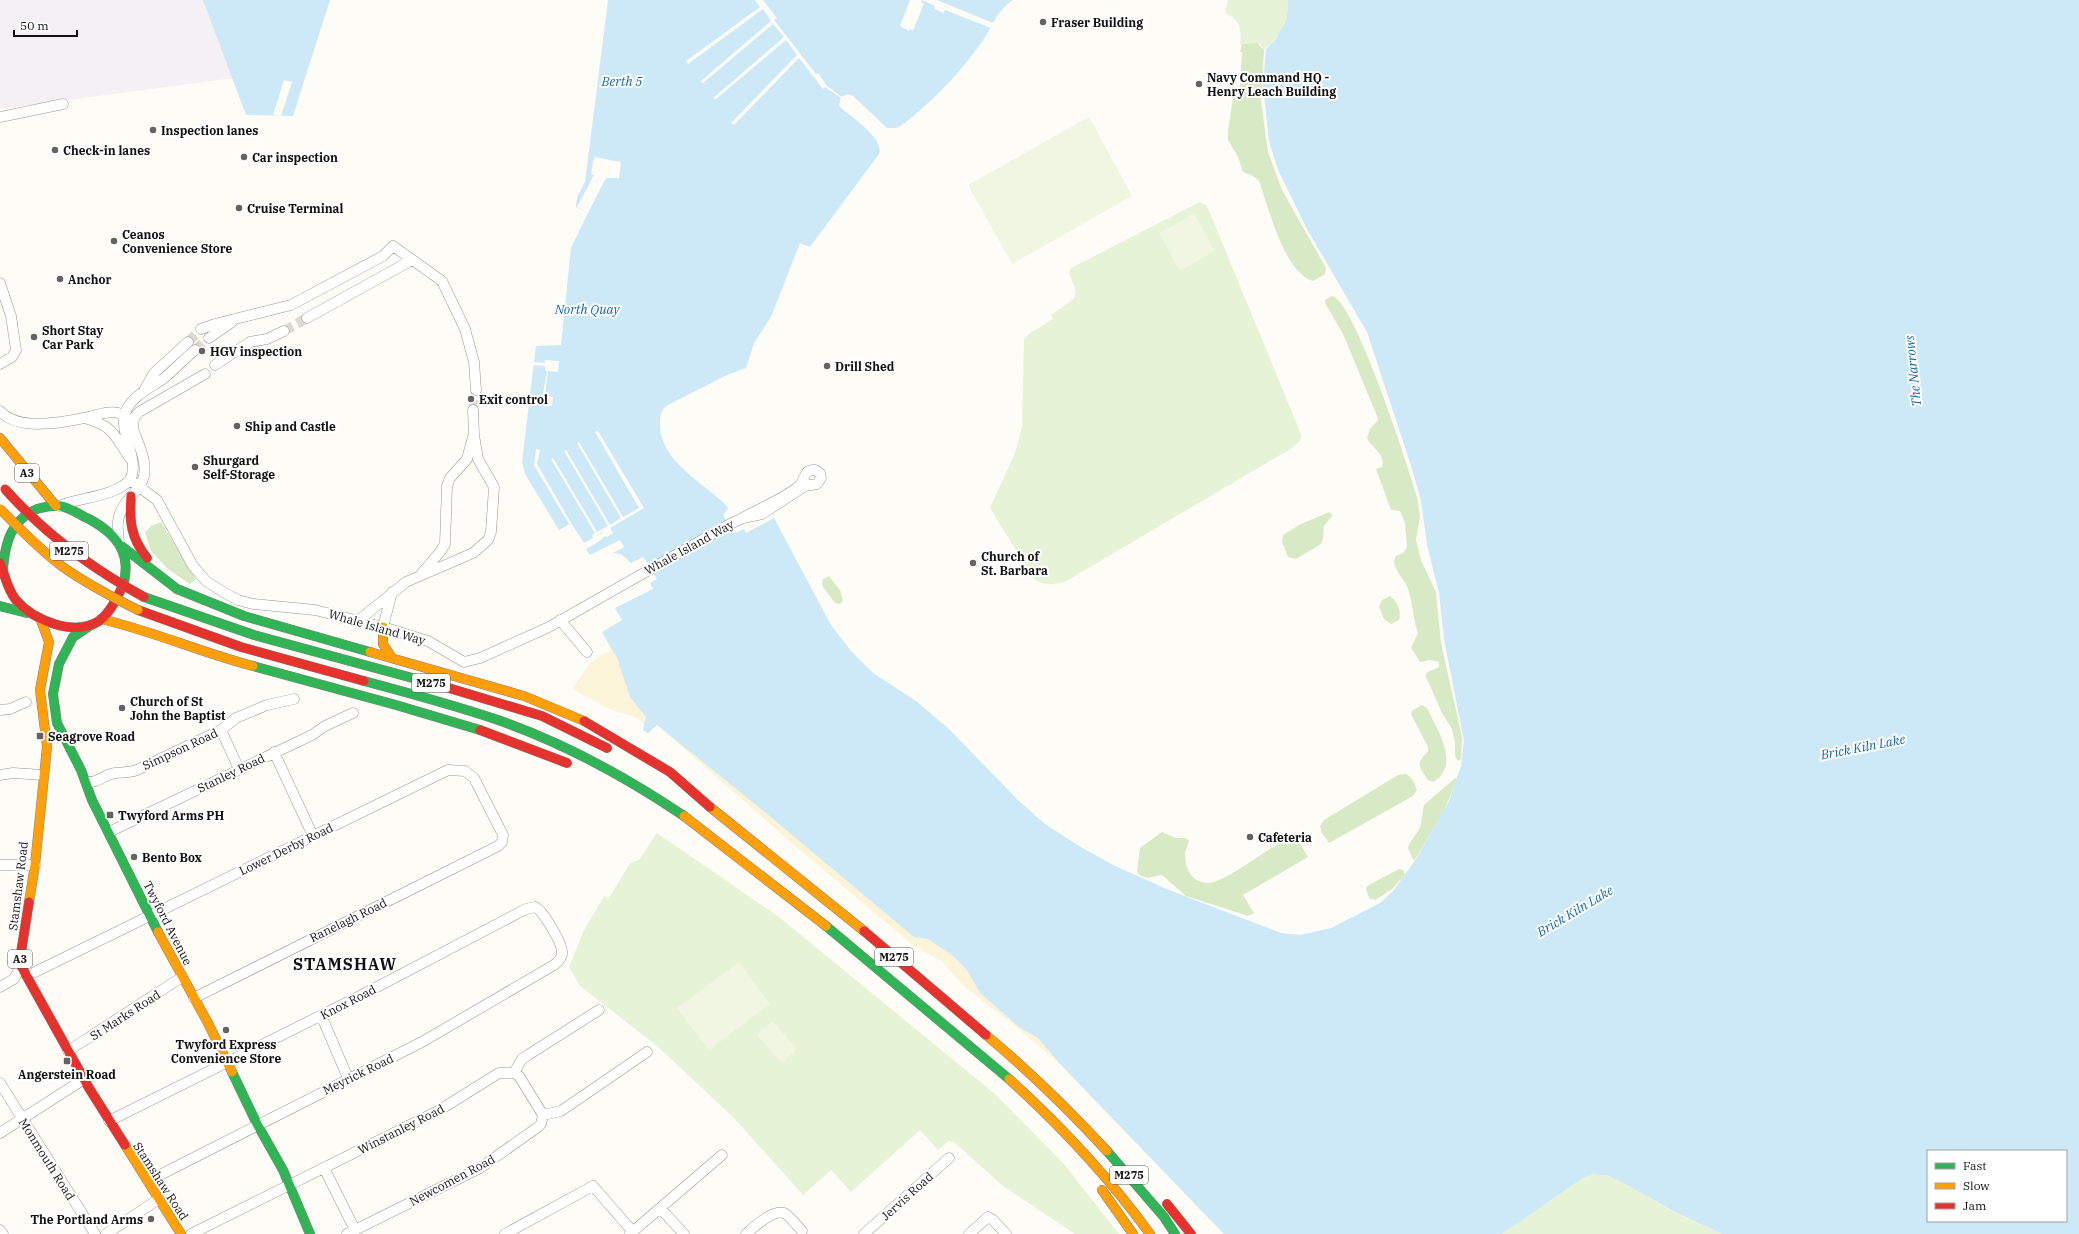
<svg xmlns="http://www.w3.org/2000/svg" width="2079" height="1234" viewBox="0 0 2079 1234" font-family="'IBM Plex Serif',serif">
<style>
.industrial{fill:#f5f0f3}
.green{fill:#e7f3d7}
.forest{fill:#d8eac5}
.sand{fill:#fcf4d9}
.pitch{fill:#f0f6e1}
.water{fill:#cde8f7;fill-rule:evenodd}
.pier{fill:#fdfcf7}
.lines{fill:none;stroke-linecap:round;stroke-linejoin:round}
.street-tunnel{stroke:#dad9d4;stroke-width:10;stroke-dasharray:10 5;stroke-linecap:butt}
.street-casing{stroke:#979795;stroke-width:11}
.fast-casing{stroke:#858482;stroke-width:10}
.slow-casing{stroke:#858482;stroke-width:10}
.jam-casing{stroke:#858482;stroke-width:10}
.street{stroke:#fffffe;stroke-width:10}
.fast{stroke:#30b455;stroke-width:9}
.slow{stroke:#ff9f0a;stroke-width:9}
.jam{stroke:#e5322d;stroke-width:9}
.slow-bridge-casing{stroke:#858482;stroke-width:10;stroke-linecap:butt}
.jam-bridge-casing{stroke:#858482;stroke-width:10;stroke-linecap:butt}
.slow-bridge{stroke:#ff9f0a;stroke-width:9}
.jam-bridge{stroke:#e5322d;stroke-width:9}
.poi-dot{fill:#646362;stroke:#fff;stroke-width:1.5}
.labels{text-anchor:middle;dominant-baseline:central;stroke-width:4;stroke-linejoin:round;paint-order:stroke}
.shield{fill:#fff;stroke:#585858;stroke-width:1}
.shield-label{font-size:11px;font-weight:bold;fill:#111}
.poi-label{font-size:12px;font-weight:bold;fill:#111;stroke:#fff;text-anchor:start}
.street-label{font-size:12px;fill:#111;stroke:#fff}
.water-label{font-size:13px;font-style:italic;fill:#1768a6;stroke:#fff}
.district-label{font-size:16px;font-weight:bold;letter-spacing:1px;fill:#111;stroke:#fff}
</style>
<rect width="100%" height="100%" fill="#fdfcf7"/>
<path class="industrial" d="M0,0H203L234,78L0,109Z"/>
<path class="green" d="M1228,0H1288C1292,19 1278,38 1264,50L1260,44H1242L1240,45C1242,30 1240,19 1225,13Z
M1200,202L1206,205L1210,213L1301,434L1300,441L1292,448L1068,580C1057,585 1043,587 1033,578L990,508L1015,453L1022,427L1024,339L1029,334L1053,319L1051,315L1074,299L1076,291L1069,273L1071,268Z
M657,833L779,917L995,1094L1064,1164L1119,1234H1075L1003,1186L955,1143L949,1141L938,1150L920,1130L851,1192L831,1170L803,1195L733,1117L657,1046L580,986L569,967L584,930L604,896L609,898L630,863L639,860Z
M1593,1174C1619,1173 1649,1199 1672,1211C1688,1219 1706,1226 1722,1234H1502L1583,1178Z"/>
<path class="forest" d="M1257,43L1264,50L1261,101L1268,152L1282,190L1326,268L1325,274L1313,281C1284,273 1269,208 1259,181L1253,176L1243,172L1238,157L1228,140V130L1233,99H1239L1242,52H1240L1242,44Z
M1332,296C1354,299 1409,469 1417,497L1420,516L1416,540L1421,560L1436,592L1441,643L1462,737L1461,759L1458,761L1455,756V743L1452,729L1442,713L1426,677V673L1439,667V662L1430,660L1420,662L1411,648L1418,633C1413,618 1413,604 1408,589C1405,579 1395,573 1394,561L1396,556L1403,553L1407,548L1405,523L1400,511L1391,510L1376,469L1382,467C1386,454 1371,447 1367,438L1370,429L1378,420L1377,416L1343,334L1325,303V300Z
M1329,512L1333,515L1324,526L1323,538L1321,544L1296,559L1288,557L1282,542L1283,535L1299,525Z
M161,522L196,579L190,584L168,569L151,551L145,532L151,526Z
M829,576L840,590L843,601L840,604L835,603L823,587L822,580Z
M1390,596C1397,601 1402,611 1399,620L1391,624L1384,619L1379,607L1382,600Z
M1422,705L1427,708C1436,727 1462,766 1433,782L1428,780C1419,766 1415,765 1428,751V747L1411,714L1412,711Z
M1406,774C1412,777 1415,784 1417,790L1413,796L1329,843L1322,833L1320,826L1324,820L1398,775Z
M1455,778L1457,779L1444,811L1414,861L1408,848L1409,844L1420,828L1424,805Z
M1162,832L1176,838H1185L1189,841C1188,846 1185,850 1185,855C1185,874 1198,888 1217,881C1243,870 1265,848 1292,838L1298,840L1308,857L1243,895L1254,913L1248,916L1186,896L1162,875L1148,878L1139,875L1137,871L1140,848Z
M1399,869L1403,870L1405,875L1391,890L1375,900L1369,898L1366,889L1367,886Z"/>
<path class="sand" d="M602,632L927,930L1251,1234H1224L1061,1065L1015,1026L966,988L941,961L914,946L802,852L657,725L648,733L643,730L644,724L638,718L612,710L572,689L590,663L611,650Z"/>
<path class="pitch" d="M1089,117L1132,196L1012,264L968,185Z
M1194,214L1215,251L1180,271L1159,233Z
M739,962L770,1004L709,1050L677,1008Z
M772,1021L797,1049L782,1063L757,1035Z"/>
<path class="water" d="M203,0H330L293,116L246,115Z
M608,0H1013C995,12 992,29 979,46C957,76 931,103 902,125L896,128H887L853,96L848,94L841,97L839,105L840,107C851,117 884,138 879,154L810,247L800,243L771,317L754,343L746,368L727,375L666,406C661,411 660,416 660,423C659,461 703,482 727,506L728,509L723,515L733,531L735,533L744,529L746,533L774,518L831,625L851,651L873,673L916,701L948,728L1020,802L1045,824L1079,846L1113,865L1169,890L1281,933L1300,935L1331,928L1380,903L1393,891L1416,859L1449,801L1461,766L1464,741L1444,639L1439,593L1427,545L1421,500L1412,469L1367,332L1308,231L1278,170L1269,141L1263,86L1266,49L1275,40L1286,21L1288,10V0H2079V1234H1722L1673,1211L1624,1183L1609,1176L1593,1174L1583,1178L1502,1234H1224L1061,1065L1038,1038L1019,1027L980,993L967,970L952,955L928,939L914,937L755,804L657,725L648,733L643,730L646,717L630,697L617,658L602,632L622,620L615,608L653,589L650,583L657,579L643,557L631,563L621,554L613,553L624,547L620,540L590,555L586,549L603,539L600,534L584,543L571,523L559,530L525,474L522,462L536,346L561,345L571,248L588,213L576,207L577,197L585,182ZM1928,1151H2066V1221H1928Z"/>
<path class="pier" d="M755,0H763L777,18L774,20L816,74L818,73L827,86L842,97L841,98L825,87L823,89L799,58L734,125L731,123L797,55L786,40L715,100L713,98L784,37L773,24L703,83L701,81L771,21L763,9L688,64L686,61L760,7Z
M910,0H937L993,23L991,28L945,10L944,13L934,9L935,6L922,0L921,2L924,3L913,31L910,29L909,31L900,26Z
M284,80L292,82L281,116L273,115Z
M594,157L621,162L619,178H606L588,213L577,207L594,175L591,174Z
M545,360L559,361L558,372L548,371L545,396L553,397L552,406L541,405L547,371L545,370V366L533,365V362L545,363Z
M598,431L644,508L610,528L613,533L607,537L606,536L602,538L600,535L604,531L593,538L592,536L595,533L551,459L553,458L597,532L608,526L564,451L566,450L610,525L621,518L577,443L579,442L623,517L639,508L595,432Z
M536,449L540,450L537,464L571,523L569,524L534,465Z"/>
<g class="lines">
<path class="street-tunnel" d="M284,331L307,318
M188,342L201,329
M195,350L209,338
M473,410L476,390"/>
<defs>
<path id="street" d="M0,117L63,104
M0,283L11,316L16,350L12,357L0,364
M307,318L412,260
M201,329L215,324L291,305L383,256L393,246L442,281L465,329L474,362L476,390
M209,338L232,322
M215,365L250,342L267,339L284,331
M145,389L154,373L188,342
M0,411C18,431 60,423 84,418C104,414 123,403 133,429C138,443 147,460 144,476C141,490 126,498 121,511C116,521 118,533 119,544
M85,418C116,428 112,433 130,458
M133,429L134,418L139,412L205,374
M130,480L157,500L193,566L206,581L223,592L238,600L253,604L315,610L383,627L428,641L464,662L480,658L549,627L730,524L743,518L762,514L805,486L817,484L821,478L820,473L815,470C803,469 806,480 799,486C781,501 759,508 739,520
M59,506C80,497 114,497 130,480C141,458 117,433 126,411C132,396 150,388 163,379C174,370 184,359 195,350
M422,573L440,552L445,544L447,486L450,478L467,459L473,437
M359,620L406,582L473,553L488,540L491,532L494,487L478,459L474,435L473,410
M560,620L587,652
M383,627L392,592
M0,710L10,709L26,702
M221,730L239,769
M274,752L313,836
M0,775L13,773L43,775
M86,782C100,783 102,775 115,773C123,772 129,773 137,770L221,730L236,718L267,705L294,699
M109,832L312,735L325,726L353,713
M0,865H35
M35,972L448,770L465,771L474,778L503,835L502,842L498,846L194,998
M0,987L14,979L21,966
M321,1015L348,1078
M68,1051L182,977
M514,1073L522,1059L528,1055L599,1010
M514,1073L519,1076L543,1115
M0,1083L95,1234
M543,1115L561,1111L647,1052
M109,1121L354,999L526,909L535,907C543,910 562,943 562,952C563,958 558,962 554,965L422,1042L148,1181
M0,1133L84,1079
M324,1168L355,1230
M660,1208L684,1234
M0,1230L3,1234
M106,1234L159,1199
M191,1234L438,1111L499,1073H514
M347,1234L480,1168L538,1127L541,1124L543,1115
M505,1234L593,1186L633,1232
M630,1234L722,1155
M746,1234C754,1227 773,1209 784,1213C790,1216 797,1226 802,1231
M864,1234L949,1158
M969,1234L988,1217L993,1220L1006,1234"/>
<path id="fast" d="M120,545L177,589L244,616L370,652
M3,569C5,543 11,520 37,509C44,507 53,505 61,506C71,508 80,515 89,519C102,526 116,536 122,550C127,561 126,571 124,583
M144,597L254,635L442,686
M0,606L27,613
M91,625L73,637L59,664L53,694L57,723L81,770L92,800L158,932
M253,666L396,705L480,730
M364,681C409,693 454,705 498,720C564,743 626,777 684,816
M826,926L1009,1079
M232,1072L257,1124L283,1170L310,1234
M1107,1151L1164,1217L1175,1234"/>
<path id="slow" d="M0,438L56,506
M101,619C153,631 202,653 253,666
M383,627V644L392,658
M370,652L524,696L584,721
M710,807L864,931
M684,816L826,926
M29,902L35,865L47,747L40,690L49,642L40,618
M158,932L208,1023L232,1072
M986,1035C1029,1071 1069,1110 1107,1151
M1009,1079C1061,1126 1108,1176 1150,1234
M125,1145L181,1234
M1102,1190L1133,1234"/>
<path id="jam" d="M131,496C129,521 131,538 147,558
M0,563C5,575 7,589 16,600C33,620 74,637 99,621C111,612 118,596 124,583
M138,610L241,647L364,681
M442,686L542,716L607,748
M584,721L670,772L710,807
M480,730L567,763
M29,902L20,959L21,966L89,1088L125,1145
M864,931L986,1035
M1167,1204L1191,1234"/>
</defs>
<use href="#street" class="street-casing"/>
<use href="#fast" class="fast-casing"/>
<use href="#slow" class="slow-casing"/>
<use href="#jam" class="jam-casing"/>
<use href="#street" class="street"/>
<use href="#fast" class="fast"/>
<use href="#slow" class="slow"/>
<use href="#jam" class="jam"/>
<defs>
<path id="slow-bridge" d="M0,509C20,529 40,550 63,567C87,584 112,597 138,610"/>
<path id="jam-bridge" d="M5,489C45,534 91,568 144,597"/>
</defs>
<use href="#slow-bridge" class="slow-bridge-casing"/>
<use href="#jam-bridge" class="jam-bridge-casing"/>
<use href="#slow-bridge" class="slow-bridge"/>
<use href="#jam-bridge" class="jam-bridge"/>
</g>
<g class="poi-dot">
<circle cx="1043" cy="22" r="4"/>
<circle cx="1199" cy="84" r="4"/>
<circle cx="153" cy="130" r="4"/>
<circle cx="55" cy="150" r="4"/>
<circle cx="244" cy="157" r="4"/>
<circle cx="239" cy="208" r="4"/>
<circle cx="114" cy="241" r="4"/>
<circle cx="60" cy="279" r="4"/>
<circle cx="34" cy="337" r="4"/>
<circle cx="202" cy="351" r="4"/>
<circle cx="827" cy="366" r="4"/>
<circle cx="471" cy="399" r="4"/>
<circle cx="237" cy="426" r="4"/>
<circle cx="195" cy="467" r="4"/>
<circle cx="973" cy="563" r="4"/>
<circle cx="122" cy="708" r="4"/>
<rect x="36" y="732" width="8" height="8" rx="2"/>
<rect x="106" y="811" width="8" height="8" rx="2"/>
<circle cx="1250" cy="837" r="4"/>
<circle cx="134" cy="857" r="4"/>
<circle cx="226" cy="1030" r="4"/>
<rect x="63" y="1057" width="8" height="8" rx="2"/>
<circle cx="151" cy="1219" r="4"/>
</g>
<g class="labels">
<g class="shield">
<rect x="15" y="464" width="24" height="18" rx="3"/>
<rect x="50" y="542" width="38" height="18" rx="3"/>
<rect x="412" y="674" width="38" height="18" rx="3"/>
<rect x="875" y="948" width="38" height="18" rx="3"/>
<rect x="8" y="950" width="24" height="18" rx="3"/>
<rect x="1110" y="1166" width="38" height="18" rx="3"/>
</g>
<g class="shield-label">
<text x="27" y="473">A3</text>
<text x="69" y="551">M275</text>
<text x="431" y="683">M275</text>
<text x="894" y="957">M275</text>
<text x="20" y="959">A3</text>
<text x="1129" y="1175">M275</text>
</g>
<g class="poi-label">
<text x="1051" y="22">Fraser Building</text>
<text x="1207" y="77">Navy Command HQ -<tspan x="1207" dy="14">Henry Leach Building</tspan></text>
<text x="161" y="130">Inspection lanes</text>
<text x="63" y="150">Check-in lanes</text>
<text x="252" y="157">Car inspection</text>
<text x="247" y="208">Cruise Terminal</text>
<text x="122" y="234">Ceanos<tspan x="122" dy="14">Convenience Store</tspan></text>
<text x="68" y="279">Anchor</text>
<text x="42" y="330">Short Stay<tspan x="42" dy="14">Car Park</tspan></text>
<text x="210" y="351">HGV inspection</text>
<text x="835" y="366">Drill Shed</text>
<text x="479" y="399">Exit control</text>
<text x="245" y="426">Ship and Castle</text>
<text x="203" y="460">Shurgard<tspan x="203" dy="14">Self-Storage</tspan></text>
<text x="981" y="556">Church of<tspan x="981" dy="14">St. Barbara</tspan></text>
<text x="130" y="701">Church of St<tspan x="130" dy="14">John the Baptist</tspan></text>
<text x="48" y="736">Seagrove Road</text>
<text x="118" y="815">Twyford Arms PH</text>
<text x="1258" y="837">Cafeteria</text>
<text x="142" y="857">Bento Box</text>
<text x="226" y="1044" text-anchor="middle">Twyford Express<tspan x="226" dy="14">Convenience Store</tspan></text>
<text x="67" y="1074" text-anchor="middle">Angerstein Road</text>
<text x="143" y="1219" text-anchor="end">The Portland Arms</text>
</g>
<g class="street-label">
<text transform="translate(689 547) rotate(-29)">Whale Island Way</text>
<text transform="translate(377 627) rotate(16)">Whale Island Way</text>
<text transform="translate(180 749) rotate(-25)">Simpson Road</text>
<text transform="translate(231 773) rotate(-26)">Stanley Road</text>
<text transform="translate(286 849) rotate(-26)">Lower Derby Road</text>
<text transform="translate(18 886) rotate(-83)">Stamshaw Road</text>
<text transform="translate(348 920) rotate(-26)">Ranelagh Road</text>
<text transform="translate(168 923) rotate(63)">Twyford Avenue</text>
<text transform="translate(348 1002) rotate(-27)">Knox Road</text>
<text transform="translate(125 1015) rotate(-33)">St Marks Road</text>
<text transform="translate(358 1074) rotate(-26)">Meyrick Road</text>
<text transform="translate(401 1129) rotate(-27)">Winstanley Road</text>
<text transform="translate(47 1159) rotate(58)">Monmouth Road</text>
<text transform="translate(452 1180) rotate(-28)">Newcomen Road</text>
<text transform="translate(161 1181) rotate(57)">Stamshaw Road</text>
<text transform="translate(907 1196) rotate(-42)">Jervis Road</text>
</g>
<g class="water-label">
<text x="622" y="81">Berth 5</text>
<text x="587" y="309">North Quay</text>
<text transform="translate(1913 371) rotate(-96)">The Narrows</text>
<text transform="translate(1863 747) rotate(-11)">Brick Kiln Lake</text>
<text transform="translate(1575 911) rotate(-31)">Brick Kiln Lake</text>
</g>
<g class="district-label">
<text x="345" y="964">STAMSHAW</text>
</g>
</g>
<rect x="1927" y="1150" width="140" height="72" fill="#ffffff" stroke="#a0a0a0"/>
<rect x="1935" y="1163" width="20" height="6" fill="#30b455" stroke="#a0a0a0"/>
<text x="1963" y="1170" font-size="12" fill="#111111">Fast</text>
<rect x="1935" y="1183" width="20" height="6" fill="#ff9f0a" stroke="#a0a0a0"/>
<text x="1963" y="1190" font-size="12" fill="#111111">Slow</text>
<rect x="1935" y="1203" width="20" height="6" fill="#e5322d" stroke="#a0a0a0"/>
<text x="1963" y="1210" font-size="12" fill="#111111">Jam</text>
<path d="M14 30v6h63v-6" fill="none" stroke="#111111" stroke-width="2"/>
<text x="20" y="30" font-size="12" fill="#111111" stroke="#ffffff" stroke-width="3" paint-order="stroke">50 m</text>
</svg>
